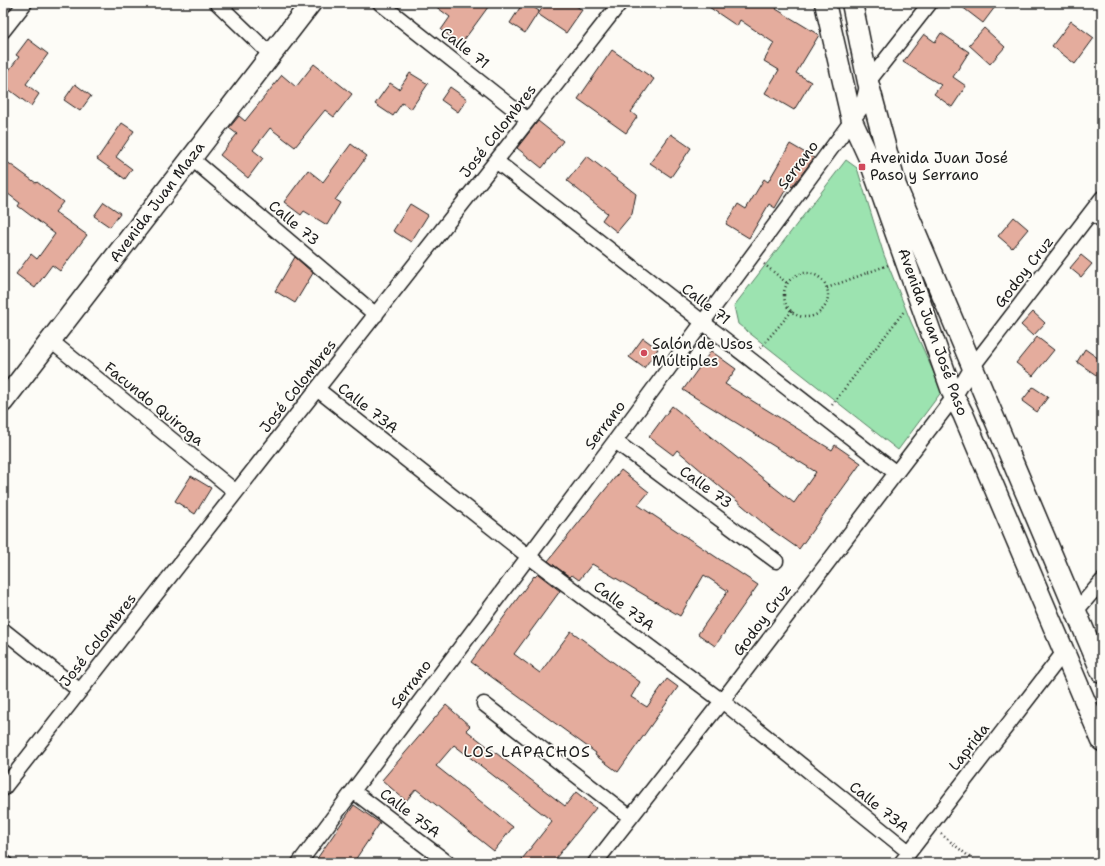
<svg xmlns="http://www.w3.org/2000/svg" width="1105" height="866" viewBox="0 0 1105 866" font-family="'Shantell Sans',sans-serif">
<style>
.green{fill:#9ce3b0;stroke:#5c8066}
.building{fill:#e4ac9d;stroke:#1c1c1c}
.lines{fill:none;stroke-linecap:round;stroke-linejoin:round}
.street-casing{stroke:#1c1c1c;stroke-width:17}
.secondary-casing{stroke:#1c1c1c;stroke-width:23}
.path{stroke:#1c1c1c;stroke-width:2.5;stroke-dasharray:1 3;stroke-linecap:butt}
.street{stroke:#fdfcf7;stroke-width:14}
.secondary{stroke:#fdfcf7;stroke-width:20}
.poi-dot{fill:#d1495b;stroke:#fdfcf7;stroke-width:1.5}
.labels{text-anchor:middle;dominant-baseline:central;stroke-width:3.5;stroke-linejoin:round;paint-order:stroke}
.street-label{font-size:15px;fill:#1c1c1c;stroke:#fdfcf7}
.poi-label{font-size:15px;fill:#1c1c1c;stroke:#fdfcf7;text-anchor:start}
.neighbourhood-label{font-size:16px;letter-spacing:1px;fill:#1c1c1c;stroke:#fdfcf7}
</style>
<rect width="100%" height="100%" fill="#fdfcf7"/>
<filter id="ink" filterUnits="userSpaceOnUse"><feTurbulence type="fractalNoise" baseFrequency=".025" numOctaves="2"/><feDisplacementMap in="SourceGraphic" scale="8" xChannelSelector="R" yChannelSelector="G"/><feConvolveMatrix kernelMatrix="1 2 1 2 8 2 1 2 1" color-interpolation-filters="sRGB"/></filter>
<g filter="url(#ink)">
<path class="green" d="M846,160L857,168L884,255L911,322L942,391L898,450L738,324L734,306Z"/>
<path class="building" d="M431,3H491L461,44L441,30L450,17Z
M523,3H527L539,11L525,33L510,23Z
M546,3H572L582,10L566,33L538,14Z
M703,3H780L776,9L819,35L796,73L811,82L794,110L765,93L779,70L764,61L774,43L740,20L737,26Z
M957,3H998L983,23Z
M1071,21L1094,38L1075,64L1052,46Z
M984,28L1005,47L990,64L969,45Z
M941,33L969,52L953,77L966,86L952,107L934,94L941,85L903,62L924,34L935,42Z
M28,39L48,54L26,84L39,94L31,106L3,85V78L19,57L16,55Z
M612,50L654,79L631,112L637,117L626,133L578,99Z
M314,64L352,94L334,117L325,110L295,147L270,128L253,150L263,158L248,178L220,155L237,134L229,128L239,116L245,121L282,75L296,87Z
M410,73L428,84L411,109L402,103L393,116L375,104L390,83L399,89Z
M75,84L91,96L80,111L64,100Z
M450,87L467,99L458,112L441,100Z
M538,121L563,141L542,168L517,148Z
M122,123L134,131L116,157L132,169L125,179L97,159Z
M671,134L691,148L671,177L650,163Z
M351,144L367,156L335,200L340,203L327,225L304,211L301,215L284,202L308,170L323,182Z
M790,144L814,158L792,187L789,184L775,208L769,204L749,238L726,224L738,204L746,209L764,179L768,182Z
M587,156L636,194L632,214L617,232L602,220L607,213L567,181Z
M3,159L36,183L37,182L63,202L55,212L87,235L60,271L52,265L35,288L16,274L31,254L37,259L55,234L18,206L20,203L3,190Z
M104,202L120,213L110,227L94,216Z
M410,204L428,215L411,242L393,231Z
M1014,217L1028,229L1012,248L998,236Z
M1081,255L1092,264L1081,277L1070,268Z
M295,257L313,273L295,303L275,291Z
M1033,312L1045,323L1033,336L1021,325Z
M1037,337L1054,350L1033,376L1016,363Z
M643,338L658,349L644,368L629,357Z
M1085,349L1102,361V379L1077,362Z
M711,351L736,369L725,384L832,450L835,445L861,463L799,549L769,528L677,450L673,455L649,437L672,406L794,503L816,472L683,390Z
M1033,387L1048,397L1037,412L1022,401Z
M621,470L649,492L638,505L758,585L715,646L698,634L728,591L704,575L680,616L592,564L579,580L572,575L570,577L548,561Z
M191,476L211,488L195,514L175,501Z
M538,574L560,591L514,654L540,673L571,631L640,682L631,697L647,707L667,679L678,687L618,772L595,755L596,753L471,662L534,576L535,577Z
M446,705L470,726L466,730L565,806L576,792L596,808L552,863H519L552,821L454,745L436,766L513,827L494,851L416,789L406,801L382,780Z
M354,805L380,823L353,863H314Z"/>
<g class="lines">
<defs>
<path id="street" d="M217,3L271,55
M380,3L528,120
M3,31L25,3
M191,158L376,315
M496,161L896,473
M1092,212L1102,220
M51,341L236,492
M317,389L528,556L722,701L909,852
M615,441L776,561
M1076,611L1102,581
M3,630L80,691
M484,704L630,817
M3,789L620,3
M353,791L448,863
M3,861L5,863
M299,863L615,441L862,107L868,82L930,3
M595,863L722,701L954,397L973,366L1102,198
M901,863L1064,652"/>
<path id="secondary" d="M825,3L852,121L868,156L954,397L963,414L1102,741
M852,3L868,82L896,186L1102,673
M3,402L311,3"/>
</defs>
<use href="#street" class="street-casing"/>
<use href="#secondary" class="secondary-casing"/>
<path class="path" d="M764,264L788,284
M784 295a22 22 0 1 1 44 0a22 22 0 1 1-44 0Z
M827,288L888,265
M760,348L792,311
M832,405L905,310
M941,834L977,863"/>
<use href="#street" class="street"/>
<use href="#secondary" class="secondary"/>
</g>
</g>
<g class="poi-dot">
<rect x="858" y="163" width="8" height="8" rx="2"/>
<circle cx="644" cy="353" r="4"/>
</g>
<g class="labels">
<g class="street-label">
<text transform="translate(465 48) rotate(38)">Calle 71</text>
<text transform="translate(498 131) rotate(-52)">José Colombres</text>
<text transform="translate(798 165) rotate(-53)">Serrano</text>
<text transform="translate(157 202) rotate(-53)">Avenida Juan Maza</text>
<text transform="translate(294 223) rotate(40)">Calle 73</text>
<text transform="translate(1024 272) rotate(-52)">Godoy Cruz</text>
<text transform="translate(706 304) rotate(38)">Calle 71</text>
<text transform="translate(933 332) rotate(70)">Avenida Juan José Paso</text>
<text transform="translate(298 386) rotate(-52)">José Colombres</text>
<text transform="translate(154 404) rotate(39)">Facundo Quiroga</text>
<text transform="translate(368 408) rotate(38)">Calle 73A</text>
<text transform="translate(605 425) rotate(-53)">Serrano</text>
<text transform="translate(706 487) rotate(36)">Calle 73</text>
<text transform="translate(624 606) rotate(37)">Calle 73A</text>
<text transform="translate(762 620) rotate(-53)">Godoy Cruz</text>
<text transform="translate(98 640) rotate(-52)">José Colombres</text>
<text transform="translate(411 684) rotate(-53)">Serrano</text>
<text transform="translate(969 747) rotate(-52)">Laprida</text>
<text transform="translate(879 807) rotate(39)">Calle 73A</text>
<text transform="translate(410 813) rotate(37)">Calle 75A</text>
</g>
<g class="poi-label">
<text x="870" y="158">Avenida Juan José<tspan x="870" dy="17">Paso y Serrano</tspan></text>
<text x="652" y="344">Salón de Usos<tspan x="652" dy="17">Múltiples</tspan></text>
</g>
<g class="neighbourhood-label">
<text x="527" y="751">LOS LAPACHOS</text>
</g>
</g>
<rect width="1105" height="866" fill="none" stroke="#fdfcf7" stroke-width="16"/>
<rect x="8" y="8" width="1089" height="850" fill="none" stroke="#1c1c1c" stroke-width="1.5" filter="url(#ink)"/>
</svg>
